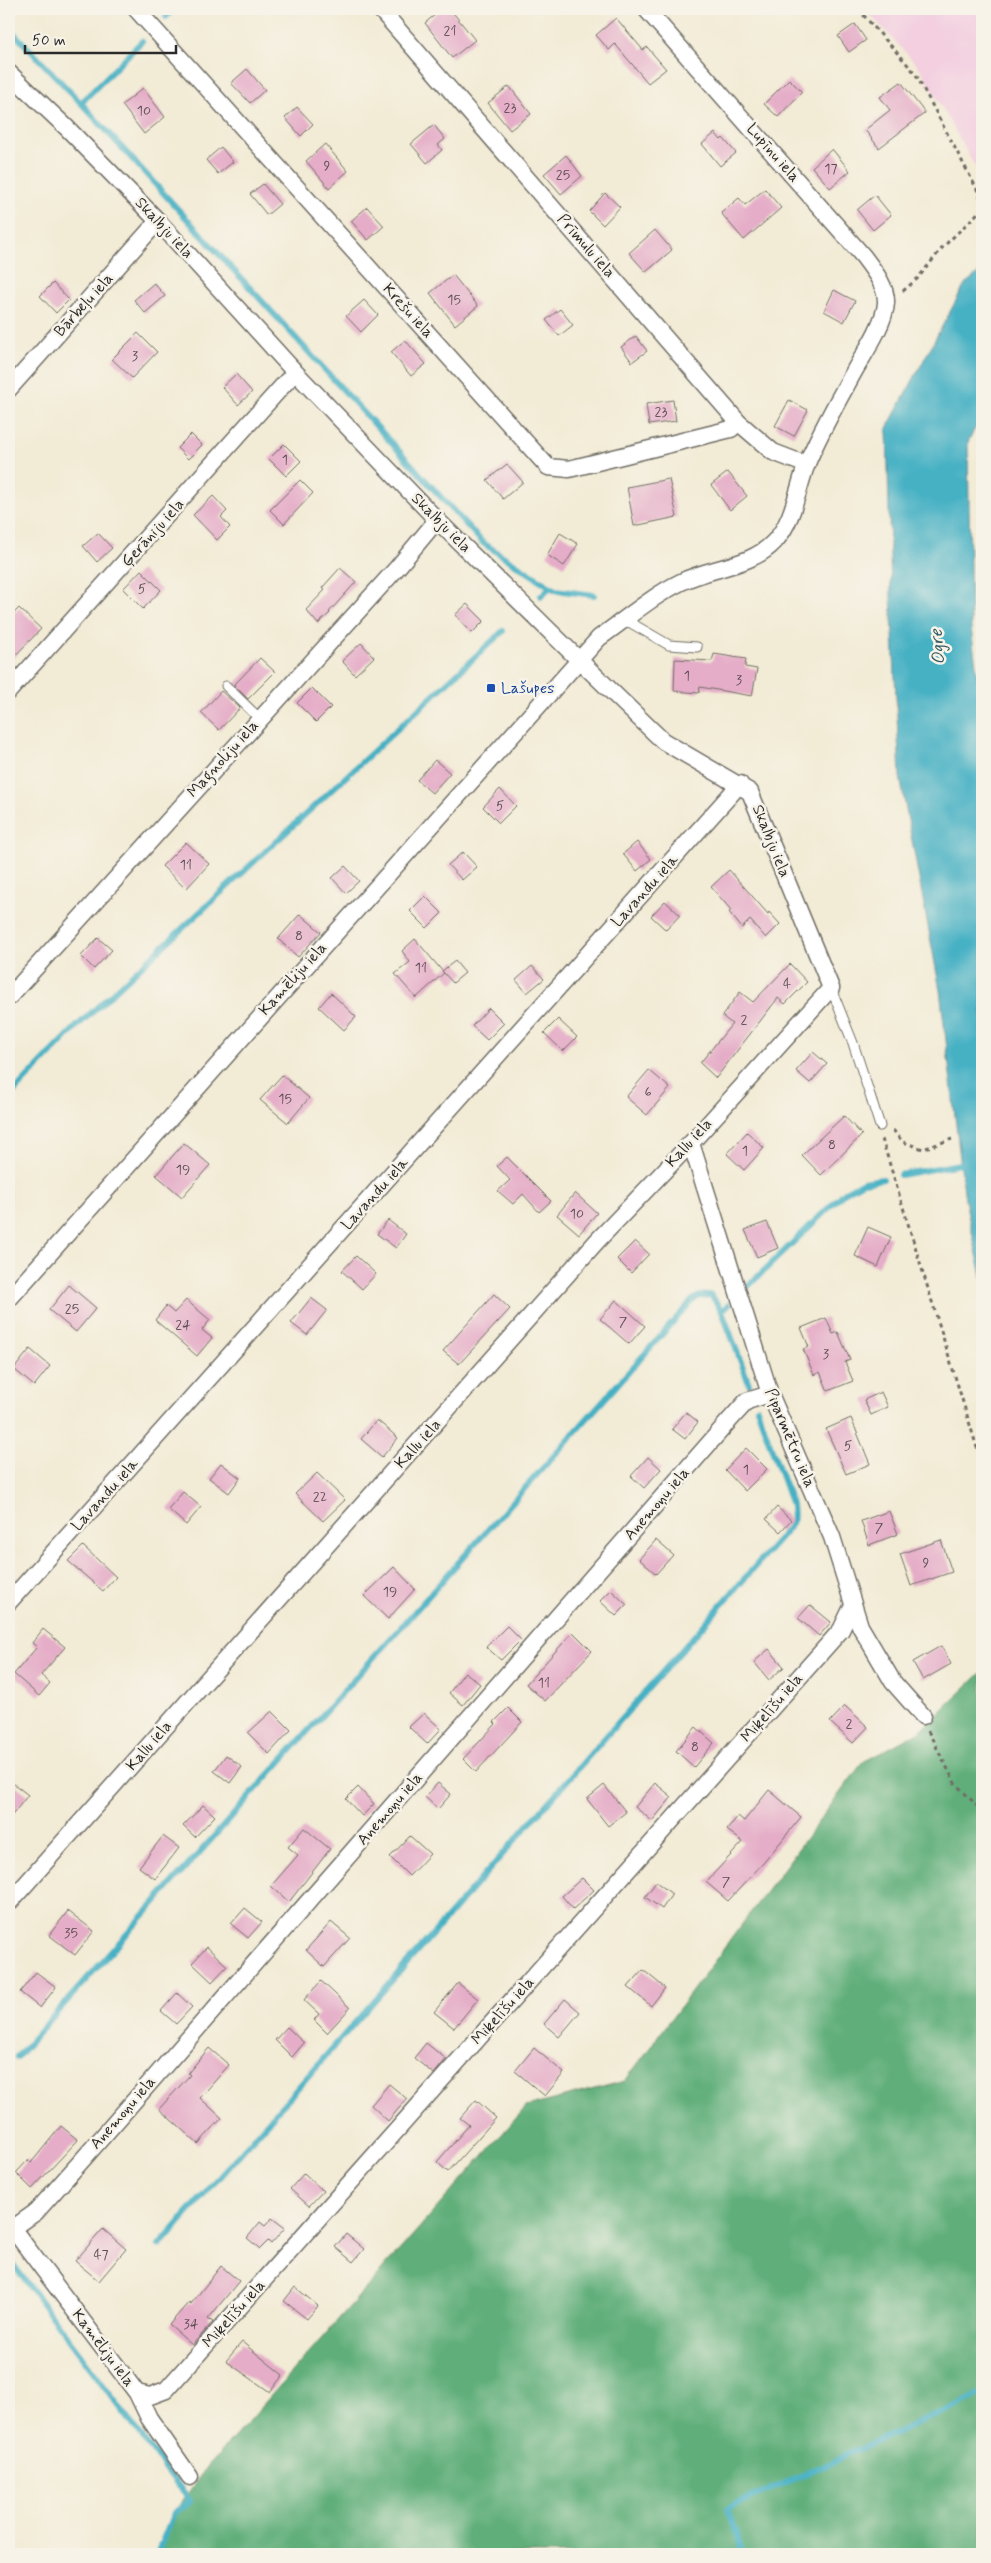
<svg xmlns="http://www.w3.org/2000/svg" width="991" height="2563" viewBox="0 0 991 2563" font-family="Mynerve,sans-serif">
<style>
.built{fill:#f3cfe0}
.forest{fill:#60af7a;stroke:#466d52}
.water{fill:#46b1c4;stroke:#386e78}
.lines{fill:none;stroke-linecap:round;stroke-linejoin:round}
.stream{stroke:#46b1c4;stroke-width:6}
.building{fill:#e5adc8}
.lane-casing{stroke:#716e66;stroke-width:11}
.street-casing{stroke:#716e66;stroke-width:19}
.path{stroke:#716e66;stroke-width:3;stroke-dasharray:4 4;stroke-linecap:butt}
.lane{stroke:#fff;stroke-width:9}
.street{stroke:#fff;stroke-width:16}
.transit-dot{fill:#1a4fb4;stroke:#f7f3e8;stroke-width:2}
.labels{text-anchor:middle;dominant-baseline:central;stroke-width:5;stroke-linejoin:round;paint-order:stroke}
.number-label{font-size:14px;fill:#5a4c52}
.street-label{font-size:16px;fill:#2b2b2b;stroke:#f7f3e8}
.transit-label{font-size:16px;fill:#164399;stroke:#f7f3e8;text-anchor:start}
.water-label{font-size:18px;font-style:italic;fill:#345a61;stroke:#f7f3e8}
</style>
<rect width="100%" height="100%" fill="#f7f3e8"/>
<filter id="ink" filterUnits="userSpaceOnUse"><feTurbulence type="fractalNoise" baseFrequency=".02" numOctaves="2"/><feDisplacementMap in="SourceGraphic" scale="10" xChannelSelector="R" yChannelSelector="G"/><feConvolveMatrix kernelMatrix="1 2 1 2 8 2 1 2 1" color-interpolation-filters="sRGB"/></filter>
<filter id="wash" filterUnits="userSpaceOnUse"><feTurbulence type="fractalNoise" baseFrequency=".0096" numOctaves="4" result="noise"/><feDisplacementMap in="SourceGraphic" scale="20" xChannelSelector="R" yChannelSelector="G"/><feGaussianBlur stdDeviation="1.12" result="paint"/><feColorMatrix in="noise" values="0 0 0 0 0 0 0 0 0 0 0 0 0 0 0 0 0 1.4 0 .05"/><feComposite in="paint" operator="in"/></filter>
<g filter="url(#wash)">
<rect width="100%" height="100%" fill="#f2ebd5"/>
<path class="built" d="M865,9H982V179L920,68Z"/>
<path class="forest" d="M982,1672V2554H157L174,2513L200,2476L526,2107L625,2081L863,1762L919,1732Z"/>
<path class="water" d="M982,270V415L968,442L971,628L982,711V1277L965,1200L940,990L900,777L891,595L887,428L965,284Z"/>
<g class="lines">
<path class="stream" d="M166,17L174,9
M9,28L81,103L483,543L555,590L594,595
M81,103L142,41
M541,596L550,587
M9,1097L75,1028L503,631
M900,1175L960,1164L982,1157
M743,1291L845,1192L863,1182L883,1179
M722,1311L728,1305
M17,2057L692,1301L699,1296L711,1295L722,1311L749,1384
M159,2246L788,1529L793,1519L792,1505L757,1408
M9,2259L190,2501L174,2513L157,2554
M743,2554L727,2509L982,2394"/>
</g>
<g id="blocks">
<path class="building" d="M442,9H450L475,40L452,58L425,23Z
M616,18L643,50L647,47L666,69L648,83L615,44L609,50L596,35Z
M855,24L866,40L849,52L838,36Z
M247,69L265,90L250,103L231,83Z
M789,79L802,92L778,117L764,104Z
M901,82L925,113L879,148L865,130L890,110L880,97Z
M509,86L531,114L510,130L488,103Z
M143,88L165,117L144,134L122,105Z
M297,107L313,124L301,136L285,118Z
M434,125L445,139L438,145L442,150L427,163L411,144Z
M715,133L721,140L723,138L736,153L720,166L702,144Z
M325,144L348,171L329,188L306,161Z
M221,147L233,162L218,174L206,160Z
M832,149L850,171L830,188L812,167Z
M566,155L582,176L561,194L544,174Z
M263,184L280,204L267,215L250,194Z
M765,189L781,208L744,240L721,213L739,198L745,205Z
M605,193L620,207L603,225L589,211Z
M875,195L891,215L873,230L857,210Z
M367,207L384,226L368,240L351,221Z
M655,230L672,250L646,272L629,253Z
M453,275L478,306L455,325L430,293Z
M53,283L69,300L56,313L40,296Z
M154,283L165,296L145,313L134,300Z
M834,290L855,301L844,322L824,311Z
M364,300L378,315L361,332L346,316Z
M560,309L573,325L559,336L546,320Z
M138,333L157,352L132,378L112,359Z
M636,336L647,351L632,362L621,347Z
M405,340L426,364L411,376L391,352Z
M236,374L252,392L238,405L222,387Z
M673,400L676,421L649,425L646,404Z
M789,400L808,410L794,436L775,426Z
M191,434L202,445L188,459L177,448Z
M284,444L301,461L286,476L269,459Z
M507,464L523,482L503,499L487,480Z
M728,472L747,496L730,510L711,485Z
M669,479L677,517L634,526L627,487Z
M300,480L313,493L284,524L270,510Z
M213,496L227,511L221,517L230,527L217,540L193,515Z
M98,533L112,548L97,562L83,546Z
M560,533L578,544L564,566L547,555Z
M340,568L356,582L329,612L330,613L318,624L306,610L325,590L322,588Z
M141,570L161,590L143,609L123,589Z
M467,604L484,621L472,633L455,615Z
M19,608L41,629L9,662V618Z
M361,643L374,657L355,675L342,661Z
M714,654L746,659L745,667L757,669L752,696L700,687L699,693L674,691L675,659L712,661Z
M260,658L275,672L248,699L234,685Z
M312,688L331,707L316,722L297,703Z
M221,691L240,708L219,730L201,713Z
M435,760L450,773L432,793L417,780Z
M500,789L516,806L499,823L483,807Z
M186,842L209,864L186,889L162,866Z
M637,842L651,859L637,871L623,854Z
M463,852L477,867L462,880L448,865Z
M345,866L359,881L346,893L332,878Z
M729,870L768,914L769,912L780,924L766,938L750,920L742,928L729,912L731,910L711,887Z
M425,896L442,913L427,928L410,911Z
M665,901L680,915L666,930L651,916Z
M300,914L321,932L298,957L278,939Z
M98,938L112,950L94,969L81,956Z
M415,939L444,973L416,998L395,974L410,962L402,951Z
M455,961L465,973L453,983L442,971Z
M790,964L807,982L785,1004L778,998L716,1078L700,1063L732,1024L722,1016L740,992L753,1002Z
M532,966L544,979L527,993L516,980Z
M331,993L356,1017L344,1030L319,1007Z
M489,1008L504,1023L487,1040L472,1026Z
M558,1019L577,1037L563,1051L544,1033Z
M813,1052L827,1064L810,1083L796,1071Z
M649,1070L670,1088L647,1115L626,1097Z
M282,1075L309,1098L288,1123L260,1100Z
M844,1116L862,1135L821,1175L802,1155Z
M747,1132L764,1148L744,1170L727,1154Z
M184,1143L210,1165L182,1197L156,1175Z
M507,1157L551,1201L539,1212L523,1194L513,1204L498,1191L510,1180L497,1166Z
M575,1193L597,1213L579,1234L557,1215Z
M388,1220L406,1234L396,1248L377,1234Z
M767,1222L778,1248L757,1257L745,1230Z
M868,1227L891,1237L878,1267L855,1256Z
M635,1241L649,1254L631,1273L617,1259Z
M356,1256L376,1274L362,1289L342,1271Z
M69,1285L96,1308L76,1332L49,1310Z
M494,1294L510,1309L459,1364L443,1351Z
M311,1298L327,1310L307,1335L291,1323Z
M186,1300L210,1320L202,1330L212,1338L197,1356L155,1320L166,1306L174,1313Z
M616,1300L645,1326L629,1344L600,1319Z
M826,1318L833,1334L838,1332L850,1360L845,1362L853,1381L828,1391L820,1372L814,1375L803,1349L809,1347L801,1328Z
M30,1349L50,1366L34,1386L14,1369Z
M881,1392L888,1407L871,1415L864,1400Z
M686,1412L698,1422L685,1439L672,1429Z
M851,1418L870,1464L846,1474L826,1429Z
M377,1420L398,1438L382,1457L361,1439Z
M746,1448L767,1469L745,1491L725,1470Z
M648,1457L661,1469L644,1488L631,1476Z
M221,1463L240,1478L229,1493L209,1478Z
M317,1473L345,1500L323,1521L295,1494Z
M183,1492L201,1507L186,1525L168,1509Z
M777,1507L791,1520L780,1532L766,1519Z
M889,1511L898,1534L869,1545L861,1521Z
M656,1540L673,1555L656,1574L639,1559Z
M941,1540L952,1572L911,1586L900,1554Z
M83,1546L116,1577L103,1591L68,1561Z
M394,1567L415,1589L388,1619L364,1596Z
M611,1590L627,1605L616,1616L600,1601Z
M810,1605L831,1622L819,1636L798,1618Z
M507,1626L521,1640L501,1660L486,1647Z
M43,1629L65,1647L41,1675L50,1683L39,1696L14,1674L37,1647L32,1643Z
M573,1632L592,1651L545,1701L526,1684Z
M941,1646L951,1664L923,1680L913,1662Z
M769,1649L784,1667L769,1680L754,1662Z
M465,1672L480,1684L463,1705L449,1693Z
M845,1706L868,1727L853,1743L830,1722Z
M508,1708L522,1722L476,1772L463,1759L496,1724L494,1722Z
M272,1711L291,1730L269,1754L248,1733Z
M424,1713L441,1729L427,1744L409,1727Z
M696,1727L714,1743L694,1767L676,1751Z
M226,1755L242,1767L230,1783L214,1771Z
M9,1780L28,1795L9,1819Z
M438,1783L451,1794L438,1809L425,1797Z
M655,1783L672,1797L652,1821L635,1807Z
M604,1785L626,1812L608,1826L587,1799Z
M358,1787L374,1804L362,1816L346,1799Z
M769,1790L801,1817L765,1861L728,1901L706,1882L743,1842L727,1830L738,1816L744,1821Z
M203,1805L215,1816L195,1837L183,1826Z
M304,1828L330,1849L289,1902L271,1886L298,1855L288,1847Z
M163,1836L179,1848L155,1879L139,1867Z
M410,1836L430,1854L409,1876L390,1857Z
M582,1878L594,1890L573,1909L562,1896Z
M656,1882L672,1894L662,1909L645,1897Z
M245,1908L262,1922L248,1938L231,1924Z
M68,1911L94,1931L75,1955L49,1935Z
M331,1922L350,1938L324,1967L306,1950Z
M207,1947L227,1966L212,1982L192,1963Z
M643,1970L665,1988L651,2006L628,1987Z
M36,1972L56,1987L40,2008L20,1992Z
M321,1981L350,2008L327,2033L314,2020L319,2014L304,2000Z
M458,1983L478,1999L454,2028L434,2012Z
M177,1993L192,2007L176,2024L161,2011Z
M565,1999L580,2012L559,2037L544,2024Z
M287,2027L304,2043L292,2057L275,2040Z
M426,2043L446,2059L434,2074L414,2058Z
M209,2048L229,2065L200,2098L222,2118L198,2144L159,2109L190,2075L188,2073Z
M534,2048L564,2073L545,2096L515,2071Z
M389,2084L407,2099L388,2121L371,2105Z
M476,2100L496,2118L448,2172L437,2162L469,2125L460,2118Z
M61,2126L78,2140L32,2189L16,2173L28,2160L31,2163Z
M304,2173L323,2191L309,2206L290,2189Z
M272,2218L285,2228L271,2244L268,2241L260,2249L247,2238L260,2222L265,2226Z
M103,2229L126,2249L99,2281L75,2261Z
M346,2234L364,2249L353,2262L335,2247Z
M221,2266L239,2281L208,2319L213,2322L192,2345L169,2325L189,2302L191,2304Z
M295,2287L318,2306L307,2319L284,2301Z
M242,2342L283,2375L270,2392L226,2361Z"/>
</g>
</g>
<g filter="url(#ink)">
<use href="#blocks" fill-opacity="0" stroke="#716e66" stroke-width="1"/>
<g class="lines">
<defs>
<path id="lane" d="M624,619L669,645L697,647
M226,686L260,719
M831,988L853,1043L880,1126"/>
<path id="street" d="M136,9L548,467L569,469L731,429L738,422
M380,9L738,422L773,452L807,465
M9,73L66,127L158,221L295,372L437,520L578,659L663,741L750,792L831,988L691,1143L597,1241L9,1903
M9,389L158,221
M9,691L295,372
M9,997L397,568L437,520
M691,1143L770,1394L832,1537L860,1626L893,1682L923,1716
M9,1299L599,638C626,619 651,597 681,582C710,567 751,567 774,542C793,522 797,491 806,466C818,435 840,397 856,368C866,351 885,322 886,303C887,286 872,268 863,256L646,9
M9,1602L740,784
M9,2224L137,2393L149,2418L190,2477
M12,2229L36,2212L84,2158L727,1423L747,1401L770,1394
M137,2393L150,2396L166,2390L841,1630L853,1605"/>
</defs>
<use href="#lane" class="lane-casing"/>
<use href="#street" class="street-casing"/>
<path class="path" d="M858,9L915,73L979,193L982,205
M903,291L918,278L943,247L982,209
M893,1130L903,1142L923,1149L952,1139
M882,1139L982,1464
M928,1731L955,1783L982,1811"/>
<use href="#lane" class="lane"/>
<use href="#street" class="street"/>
</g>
</g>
<rect class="transit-dot" x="486" y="683" width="10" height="10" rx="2.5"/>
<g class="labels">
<g class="number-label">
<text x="450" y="31">21</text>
<text x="510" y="108">23</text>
<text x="144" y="111">10</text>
<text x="327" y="166">9</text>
<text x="831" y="169">17</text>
<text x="563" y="175">25</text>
<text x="454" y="300">15</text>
<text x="135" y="356">3</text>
<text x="661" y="412">23</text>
<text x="285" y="460">1</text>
<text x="142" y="589">5</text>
<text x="687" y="676">1</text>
<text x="739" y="680">3</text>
<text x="500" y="806">5</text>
<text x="186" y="865">11</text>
<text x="299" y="936">8</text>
<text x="421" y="968">11</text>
<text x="787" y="984">4</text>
<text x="744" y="1020">2</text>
<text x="648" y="1092">6</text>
<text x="285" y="1099">15</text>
<text x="832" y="1145">8</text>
<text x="745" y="1151">1</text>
<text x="183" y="1170">19</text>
<text x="577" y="1214">10</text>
<text x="72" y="1309">25</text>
<text x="623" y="1322">7</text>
<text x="183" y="1325">24</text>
<text x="826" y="1354">3</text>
<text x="848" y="1446">5</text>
<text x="746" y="1470">1</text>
<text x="320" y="1497">22</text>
<text x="879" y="1528">7</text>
<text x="926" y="1563">9</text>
<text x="390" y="1592">19</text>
<text x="544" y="1683">11</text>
<text x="849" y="1724">2</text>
<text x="695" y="1747">8</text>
<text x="726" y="1882">7</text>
<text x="71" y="1933">35</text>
<text x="101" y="2255">47</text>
<text x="191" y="2324">34</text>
</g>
<g class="street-label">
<text transform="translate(773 153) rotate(49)">Lupīnu iela</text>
<text transform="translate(164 228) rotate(47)">Skalbju iela</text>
<text transform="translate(586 246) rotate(49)">Prīmulu iela</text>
<text transform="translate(84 305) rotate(-48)">Bārbeļu iela</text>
<text transform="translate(408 311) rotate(48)">Krešu iela</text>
<text transform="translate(441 523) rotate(45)">Skalbju iela</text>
<text transform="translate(153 533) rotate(-48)">Ģerāniju iela</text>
<text transform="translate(223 759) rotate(-48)">Magnoliju iela</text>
<text transform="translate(771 841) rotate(68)">Skalbju iela</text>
<text transform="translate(645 891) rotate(-48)">Lavandu iela</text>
<text transform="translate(293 979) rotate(-48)">Kamēliju iela</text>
<text transform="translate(689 1143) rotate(-47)">Kallu iela</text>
<text transform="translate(375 1194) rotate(-48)">Lavandu iela</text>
<text transform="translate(790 1438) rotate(67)">Piparmētru iela</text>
<text transform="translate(418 1444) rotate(-48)">Kallu iela</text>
<text transform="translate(105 1495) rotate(-48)">Lavandu iela</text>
<text transform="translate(657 1504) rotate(-49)">Anemoņu iela</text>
<text transform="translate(772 1708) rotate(-49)">Miķelīšu iela</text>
<text transform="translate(149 1746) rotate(-49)">Kallu iela</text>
<text transform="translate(390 1809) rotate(-49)">Anemoņu iela</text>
<text transform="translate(503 2011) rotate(-48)">Miķelīšu iela</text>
<text transform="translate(123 2113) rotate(-49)">Anemoņu iela</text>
<text transform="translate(234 2314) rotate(-48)">Miķelīšu iela</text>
<text transform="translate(103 2348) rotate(53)">Kamēliju iela</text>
</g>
<g class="transit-label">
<text x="501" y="688">Lašupes</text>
</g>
<g class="water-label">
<text transform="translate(938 647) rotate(-95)">Ogre</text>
</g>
</g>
<rect width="991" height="2563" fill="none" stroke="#f7f3e8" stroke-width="30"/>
<path d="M25 45v8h151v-8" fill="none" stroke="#2b2b2b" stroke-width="2.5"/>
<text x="32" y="45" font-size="15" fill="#2b2b2b" stroke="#f7f3e8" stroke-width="4" paint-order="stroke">50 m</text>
</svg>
